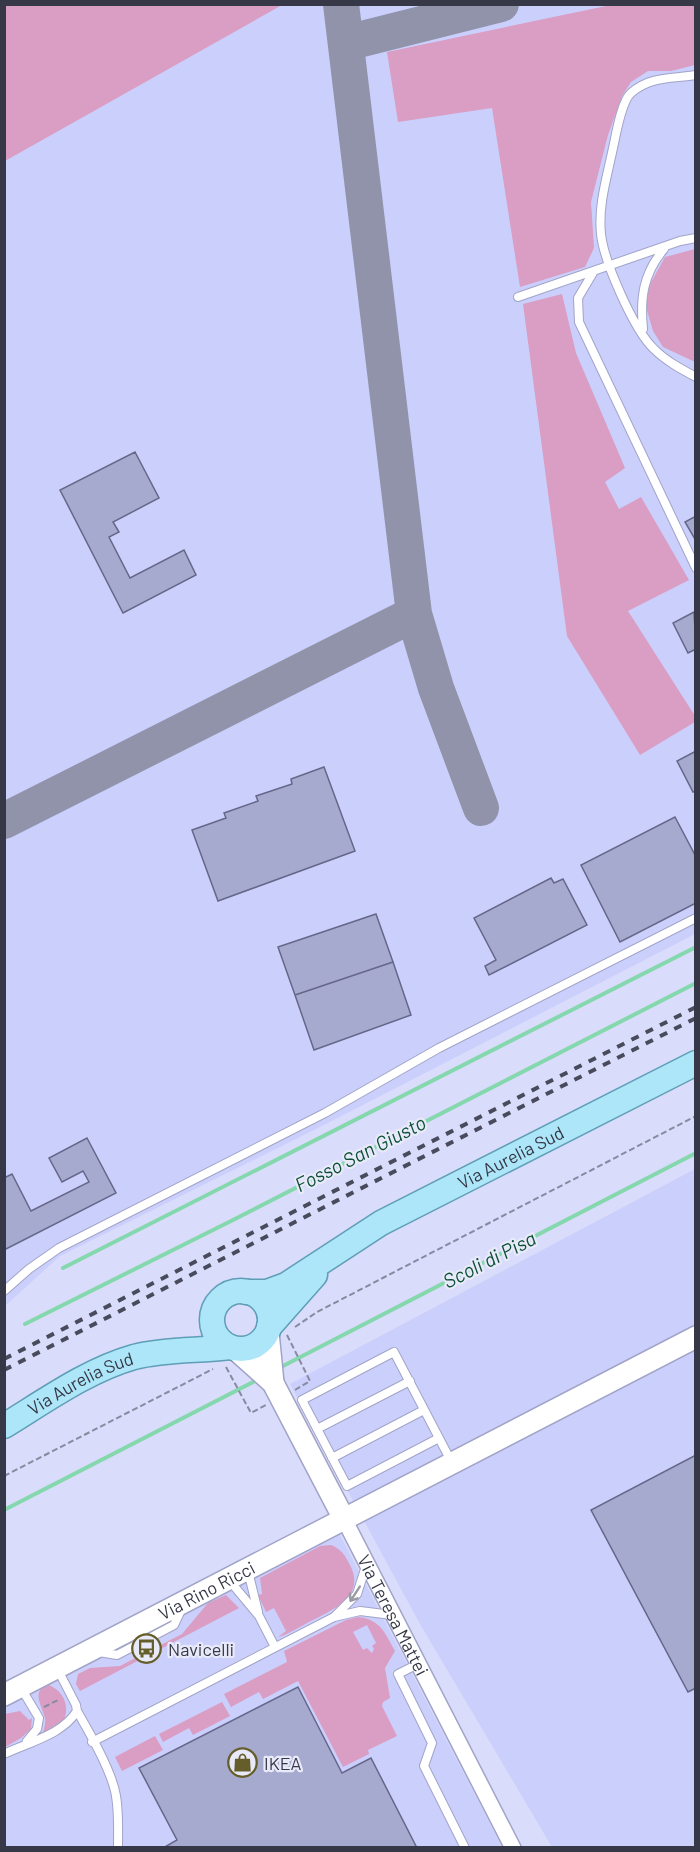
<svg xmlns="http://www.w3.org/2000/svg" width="700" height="1852" viewBox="0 0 700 1852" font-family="Barlow,sans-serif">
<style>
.built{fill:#cbcffc}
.green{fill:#da9dc3;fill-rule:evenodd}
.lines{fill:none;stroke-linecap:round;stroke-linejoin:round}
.stream{stroke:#85d8ae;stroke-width:4}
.taxiway{stroke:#9193aa;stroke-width:36}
.building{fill:#a7aacf;stroke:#656789;stroke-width:1.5}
.lane-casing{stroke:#a1a4c8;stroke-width:10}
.street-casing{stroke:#a1a4c8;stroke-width:18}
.secondary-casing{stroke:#a1a4c8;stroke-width:24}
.primary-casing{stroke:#5f9eb7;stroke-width:27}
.path{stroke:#888aa0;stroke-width:2;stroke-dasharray:6 3;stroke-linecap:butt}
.lane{stroke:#fff;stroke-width:8}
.street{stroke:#fff;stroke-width:15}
.secondary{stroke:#fff;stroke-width:21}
.primary{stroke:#ace6f8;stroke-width:24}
.rail{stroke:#494a5b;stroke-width:4;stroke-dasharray:8 8;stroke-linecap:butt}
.oneway{stroke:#9b9ca3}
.labels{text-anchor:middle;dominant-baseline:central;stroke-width:4.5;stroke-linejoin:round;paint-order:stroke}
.street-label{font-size:18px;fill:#373847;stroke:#e8eafa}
.poi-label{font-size:18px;fill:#373847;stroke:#e8eafa;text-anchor:start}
.water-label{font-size:20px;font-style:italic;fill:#0d5035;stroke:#e8eafa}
</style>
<rect width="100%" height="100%" fill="#d9dcfa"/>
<path class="built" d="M5,5H695V934L318,1128L60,1256L5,1306Z
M695,1169V1847H552L420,1624L290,1384Z
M339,1533L502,1847L5,1848V1705Z"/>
<path class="green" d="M5,4H282V5L5,161Z
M611,5H695V65L671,71H648L631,82L622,96L608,135L591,202L594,248L585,267L520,287L492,108L398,122L387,52Z
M695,249H696L695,362L663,347L653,331L646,307L649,286L665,257Z
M562,294L576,353L625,468L605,482L619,509L641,497L689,580L628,611L695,716V722L640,755L567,636L523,304Z
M331,1545C341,1549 345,1555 350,1565C366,1596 334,1609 311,1621C301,1626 289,1634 278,1637L286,1631L274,1608L266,1612L258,1595L262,1594L260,1578L320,1546Z
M226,1595L239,1608L80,1691L76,1684L78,1674L90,1668L120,1666L182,1634L208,1603Z
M358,1617C380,1619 385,1633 395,1651L385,1668L390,1698L383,1702L382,1706L397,1736L368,1750L369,1754L343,1767L298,1681L263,1699L259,1692L231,1707L224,1694L287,1662L284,1651L346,1620ZM367,1625L376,1643L372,1646L374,1649L372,1653L367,1648L363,1650L353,1632Z
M49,1685C63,1691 70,1705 64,1720L43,1733C44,1728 46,1723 45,1718C42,1706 30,1690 49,1685Z
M222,1702L230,1716L193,1735L189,1728L163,1742L159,1734Z
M20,1711L29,1720L32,1718L31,1729L21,1738L5,1747V1714Z
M155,1736L163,1750L122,1771L115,1757Z"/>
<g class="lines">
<path class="stream" d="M63,1268L696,947
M25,1324L231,1221L696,983
M283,1366L696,1153
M4,1510L257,1380"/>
<path class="taxiway" d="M341,4L414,614L436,688L481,808
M346,43L501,4
M4,821L414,614"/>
</g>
<path class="building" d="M135,452L159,498L113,522L119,532L109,537L130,578L184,550L196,575L123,613L60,490Z
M696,516V541L685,522Z
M694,612L696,649L688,653L673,623Z
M696,751V791L693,792L677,761Z
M324,767L355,851L218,901L192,830L226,818L224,813L258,801L256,796L292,784L291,779Z
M675,817L696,857V903L620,942L581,865Z
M551,878L554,883L563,879L587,925L489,975L485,966L496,960L474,918Z
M376,914L393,962L295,995L278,947Z
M393,962L411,1015L314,1050L295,995Z
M87,1138L116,1193L4,1250V1178L12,1174L31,1211L89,1182L83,1171L62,1182L49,1158Z
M696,1455V1688L688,1692L591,1510Z
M298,1687L342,1773L371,1758L417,1848H163L177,1840L139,1768Z"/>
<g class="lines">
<defs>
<path id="lane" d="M696,75C672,79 650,76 631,93C621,102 616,135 613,148C607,177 598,205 601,234C604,262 634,330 654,349C666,361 681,369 696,377
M594,271L578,298L579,322L696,568
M518,297L680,241L696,238
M643,329C640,298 643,274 664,249
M4,1291L29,1269L59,1248L325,1113L439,1048L696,918
M317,1429L410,1381
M439,1438L347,1486L302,1400L394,1352L451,1461
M332,1458L424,1410
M248,1571L258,1612
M229,1580L259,1616L275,1647
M335,1616L357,1594L366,1566
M99,1652L117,1655L174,1625L182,1608
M418,1664L398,1674L432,1743L424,1766L465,1848
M21,1688L39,1718L37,1729L27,1741
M77,1711C89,1732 112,1771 116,1796C119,1813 118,1830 118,1848
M92,1742L334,1617L360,1611L392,1615
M4,1754C29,1742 62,1735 77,1711L76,1705L58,1670"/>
<g id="street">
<path id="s1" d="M344,1519L513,1848"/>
</g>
<g id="secondary">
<path d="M268,1332L273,1383"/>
<path d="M234,1348L273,1383L344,1519"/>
<path id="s2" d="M4,1695L696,1337"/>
</g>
<g id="primary">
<circle cx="241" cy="1320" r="29"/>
<path id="s3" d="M246,1292H267L286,1285L381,1223L696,1063"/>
<path d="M269,1327L315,1275"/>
<path id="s4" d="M4,1426C45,1401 88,1370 134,1357C166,1349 198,1351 230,1347"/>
</g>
</defs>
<use href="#lane" class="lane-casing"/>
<use href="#street" class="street-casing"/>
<use href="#secondary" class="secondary-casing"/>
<use href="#primary" class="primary-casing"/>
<path class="path" d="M295,1327L317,1312L696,1116
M287,1335L310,1381L295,1390
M226,1367L251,1413L266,1405
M4,1476L213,1369
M44,1707L60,1699"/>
<use href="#lane" class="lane"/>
<use href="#street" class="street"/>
<use href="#secondary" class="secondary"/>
<use href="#primary" class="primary"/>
<path class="rail" d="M4,1359L696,1007
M4,1370L696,1018"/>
</g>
<defs><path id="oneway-shaft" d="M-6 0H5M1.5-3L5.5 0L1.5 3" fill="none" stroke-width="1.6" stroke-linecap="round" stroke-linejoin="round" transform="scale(1.5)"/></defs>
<use class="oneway" href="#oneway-shaft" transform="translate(355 1594) rotate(123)"/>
<defs>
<symbol id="bus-ring" viewBox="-11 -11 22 22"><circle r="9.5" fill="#e8eafa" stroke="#655e2a" stroke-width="1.5"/><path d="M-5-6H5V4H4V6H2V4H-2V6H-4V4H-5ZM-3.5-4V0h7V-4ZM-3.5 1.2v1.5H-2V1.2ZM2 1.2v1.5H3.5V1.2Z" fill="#655e2a"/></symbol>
<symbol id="shop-ring" viewBox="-11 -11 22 22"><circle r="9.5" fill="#e8eafa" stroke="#655e2a" stroke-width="1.5"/><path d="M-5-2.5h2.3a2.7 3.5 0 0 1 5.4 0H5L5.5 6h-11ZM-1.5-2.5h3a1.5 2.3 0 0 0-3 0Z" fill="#655e2a"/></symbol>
</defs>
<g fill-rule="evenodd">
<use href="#bus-ring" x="130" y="1632" width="33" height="33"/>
<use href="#shop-ring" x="226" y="1746" width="33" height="33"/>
</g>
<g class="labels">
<g class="street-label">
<text stroke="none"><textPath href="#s3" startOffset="300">Via Aurelia Sud</textPath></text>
<text stroke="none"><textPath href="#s4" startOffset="88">Via Aurelia Sud</textPath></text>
<text stroke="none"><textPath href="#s2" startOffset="228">Via Rino Ricci</textPath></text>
<text stroke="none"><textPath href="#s1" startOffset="108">Via Teresa Mattei</textPath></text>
</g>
<g class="poi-label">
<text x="168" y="1649">Navicelli</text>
<text x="264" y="1763">IKEA</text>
</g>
<g class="water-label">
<text transform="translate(360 1153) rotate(-27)">Fosso San Giusto</text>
<text transform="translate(489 1259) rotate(-27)">Scoli di Pisa</text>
</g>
</g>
<rect width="700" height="1852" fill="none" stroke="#373847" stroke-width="12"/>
</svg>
